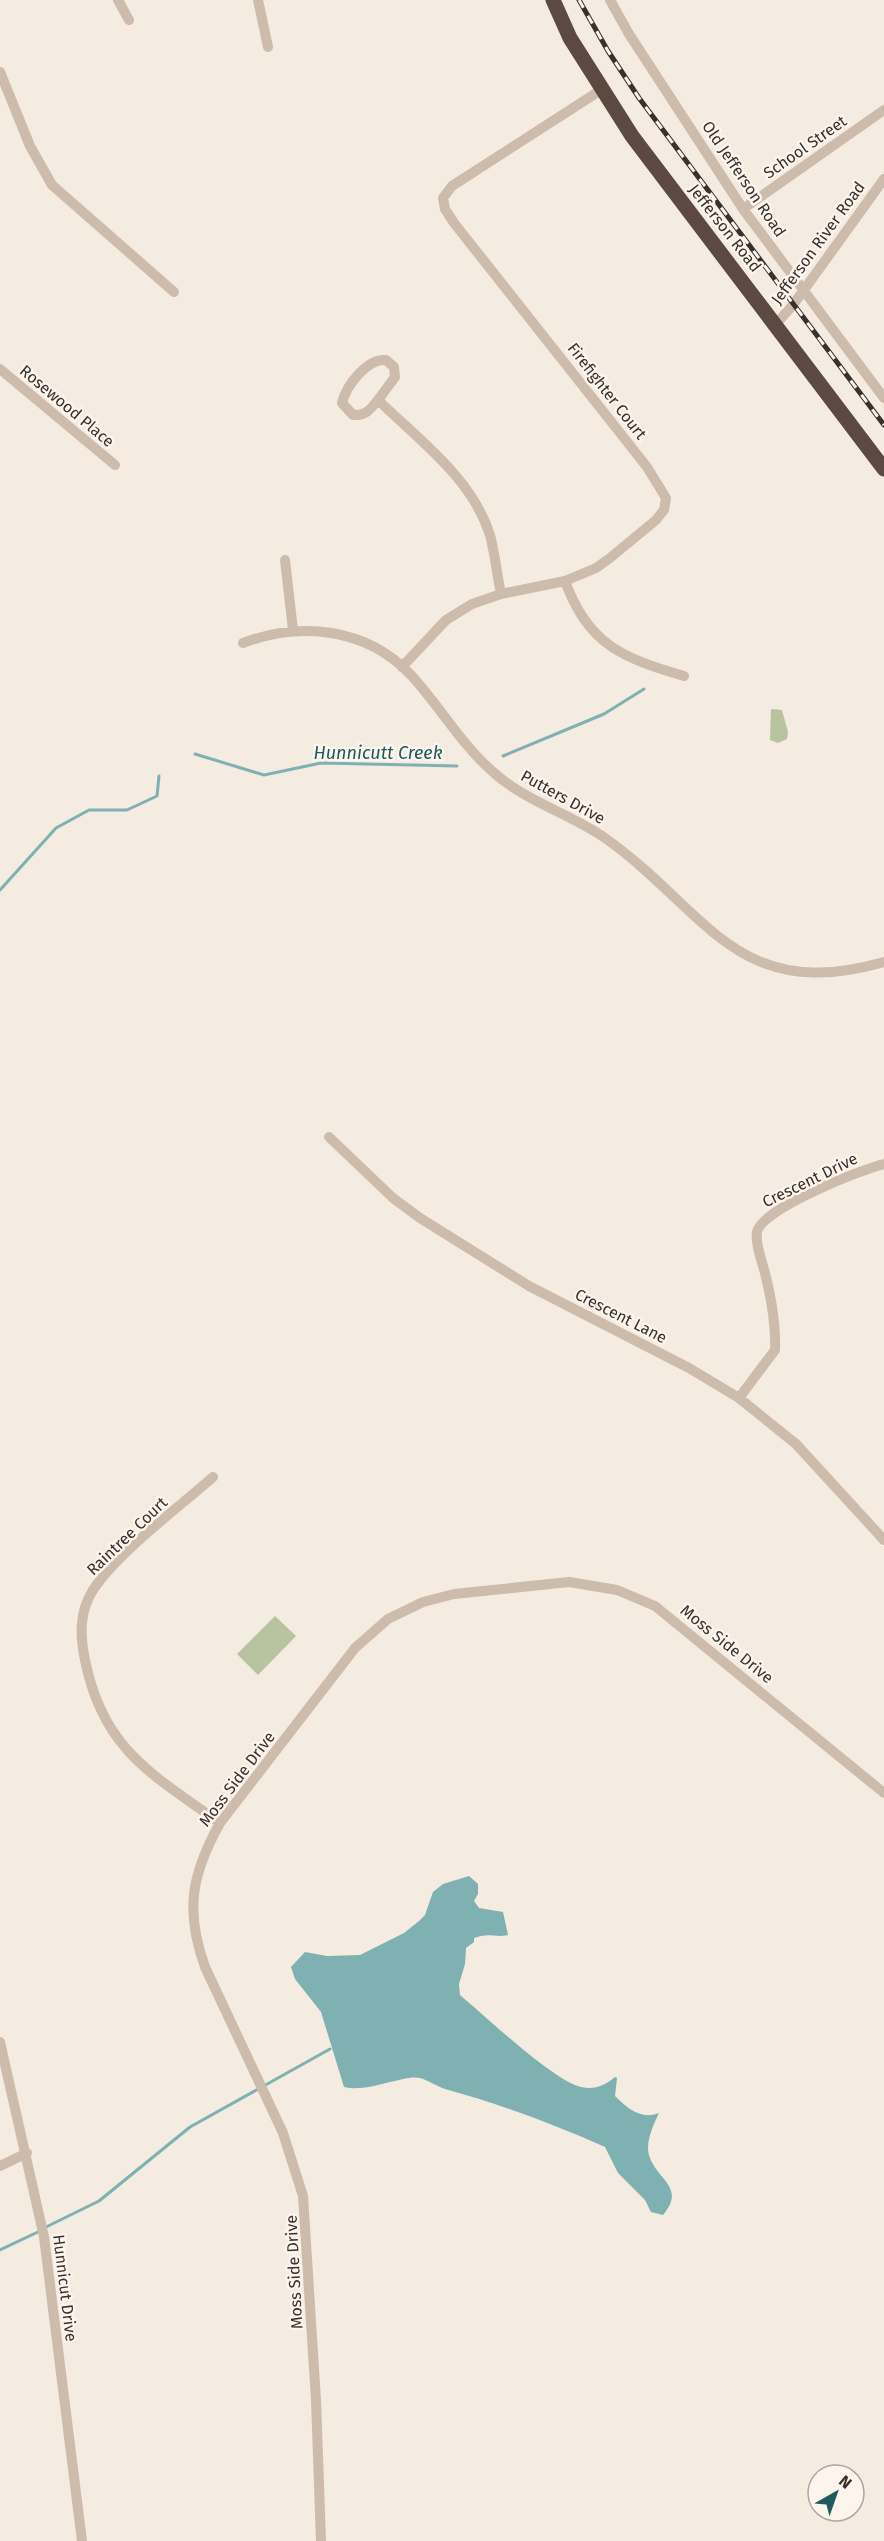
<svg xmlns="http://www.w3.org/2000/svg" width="884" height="2541" viewBox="0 0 884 2541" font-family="'Fira Sans',sans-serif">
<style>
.green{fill:#b8c4a0}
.water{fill:#7fb0b2}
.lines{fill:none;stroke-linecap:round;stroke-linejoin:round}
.stream{stroke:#7fb0b2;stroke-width:3}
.minor{stroke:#cdbbac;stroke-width:10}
.highway{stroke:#5c4a42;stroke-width:15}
.rail-casing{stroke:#3b302b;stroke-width:5}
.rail{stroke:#fbf5ee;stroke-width:3;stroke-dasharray:9;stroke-linecap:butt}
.labels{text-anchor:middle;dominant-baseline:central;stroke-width:5;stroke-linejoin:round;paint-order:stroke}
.street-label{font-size:16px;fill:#3b302b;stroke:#fbf5ee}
.water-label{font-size:18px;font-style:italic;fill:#1f5a5e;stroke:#fbf5ee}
</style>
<rect width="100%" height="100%" fill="#f4ebe1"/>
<path class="green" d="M771,709L782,710L788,732L787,739L778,743L770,740Z
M275,1616L296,1636L258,1675L237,1654Z"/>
<path class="water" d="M469,1876L478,1884V1894L474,1901L479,1908L503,1912L508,1935C493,1938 491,1932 474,1938V1942L466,1948L465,1964L459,1984L460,1995C485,2016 554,2081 581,2087C595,2090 604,2086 615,2077L617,2078L615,2096C628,2109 641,2120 659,2113C653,2126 644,2144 650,2158C658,2180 686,2188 663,2215L651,2212L645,2200L618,2173L605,2147C553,2124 500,2104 445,2089C436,2086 428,2080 420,2078C404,2074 369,2093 344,2087L321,2012L295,1979L291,1967L305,1952L327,1956L360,1955L404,1933L419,1921L425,1915L433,1892L443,1884Z"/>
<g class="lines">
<path class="stream" d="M195,754L264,775L321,763L457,766
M503,756L604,714L644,689
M0,890L56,828L89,810H127L157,796L159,776
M46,2227L99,2201L190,2127L330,2049
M0,2250L40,2231"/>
<path class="minor" d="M118,0L129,20
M258,0L268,47
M610,0L629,34L743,209L884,398
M0,72L30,146L52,185L174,292
M743,209L884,110
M776,324L793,305L884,179
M0,369L115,465
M378,400C370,410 365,416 353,415L342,403C346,386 367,358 386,360L394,367L395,377L378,400C419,440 472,478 490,535C495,554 497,575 501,594
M285,560L293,630
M565,581C588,645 623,658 684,676
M243,643C300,621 366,628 410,674C439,705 460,743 492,771C524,801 569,813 605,838C708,911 735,1004 884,962
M402,667L446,620L472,604L501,594L565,581L596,568L610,558L656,520L664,510L666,498L647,467L454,223L445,209L443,198L452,186L601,90
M329,1137L393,1198L420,1218L529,1286L689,1368L739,1398L796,1444L884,1540
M739,1398L775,1350C776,1326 771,1297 765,1273C762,1261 755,1244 757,1232C761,1209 860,1170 884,1164
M213,1477C177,1509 118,1552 93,1590C79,1612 80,1636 85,1660C103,1750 152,1774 220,1823
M0,2042L44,2237L82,2541
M0,2166L27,2153
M321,2541L316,2400L303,2196L283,2133L205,1967C185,1911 191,1875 220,1823L355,1648L388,1619L423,1602L454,1594L569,1582L617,1590L655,1606L884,1793"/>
<path class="highway" d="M553,0L570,38L632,136L884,469"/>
<defs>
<path id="rail" d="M579,0L608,51L639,98L884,425"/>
</defs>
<use href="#rail" class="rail-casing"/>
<use href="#rail" class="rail"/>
</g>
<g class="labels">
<g class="street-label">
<text transform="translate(805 147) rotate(-35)">School Street</text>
<text transform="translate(744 179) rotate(56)">Old Jefferson Road</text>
<text transform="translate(725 228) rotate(52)">Jefferson Road</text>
<text transform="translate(818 243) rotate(-54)">Jefferson River Road</text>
<text transform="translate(607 391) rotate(52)">Firefighter Court</text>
<text transform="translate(67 406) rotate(40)">Rosewood Place</text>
<text transform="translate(563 797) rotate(29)">Putters Drive</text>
<text transform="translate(810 1180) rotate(-26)">Crescent Drive</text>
<text transform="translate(621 1316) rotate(27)">Crescent Lane</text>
<text transform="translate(127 1536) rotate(-44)">Raintree Court</text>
<text transform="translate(727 1644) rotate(39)">Moss Side Drive</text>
<text transform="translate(237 1779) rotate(-53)">Moss Side Drive</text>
<text transform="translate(294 2272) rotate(-93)">Moss Side Drive</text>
<text transform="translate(65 2288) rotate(83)">Hunnicut Drive</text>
</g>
<g class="water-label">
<text x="378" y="753">Hunnicutt Creek</text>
</g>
</g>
<g transform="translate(836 2493) rotate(40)"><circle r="28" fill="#fbf5ee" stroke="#aea6a0" stroke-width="1.5"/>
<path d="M0-4.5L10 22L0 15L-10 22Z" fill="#1f5a5e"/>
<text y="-9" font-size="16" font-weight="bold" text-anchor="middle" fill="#3b302b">N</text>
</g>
</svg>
